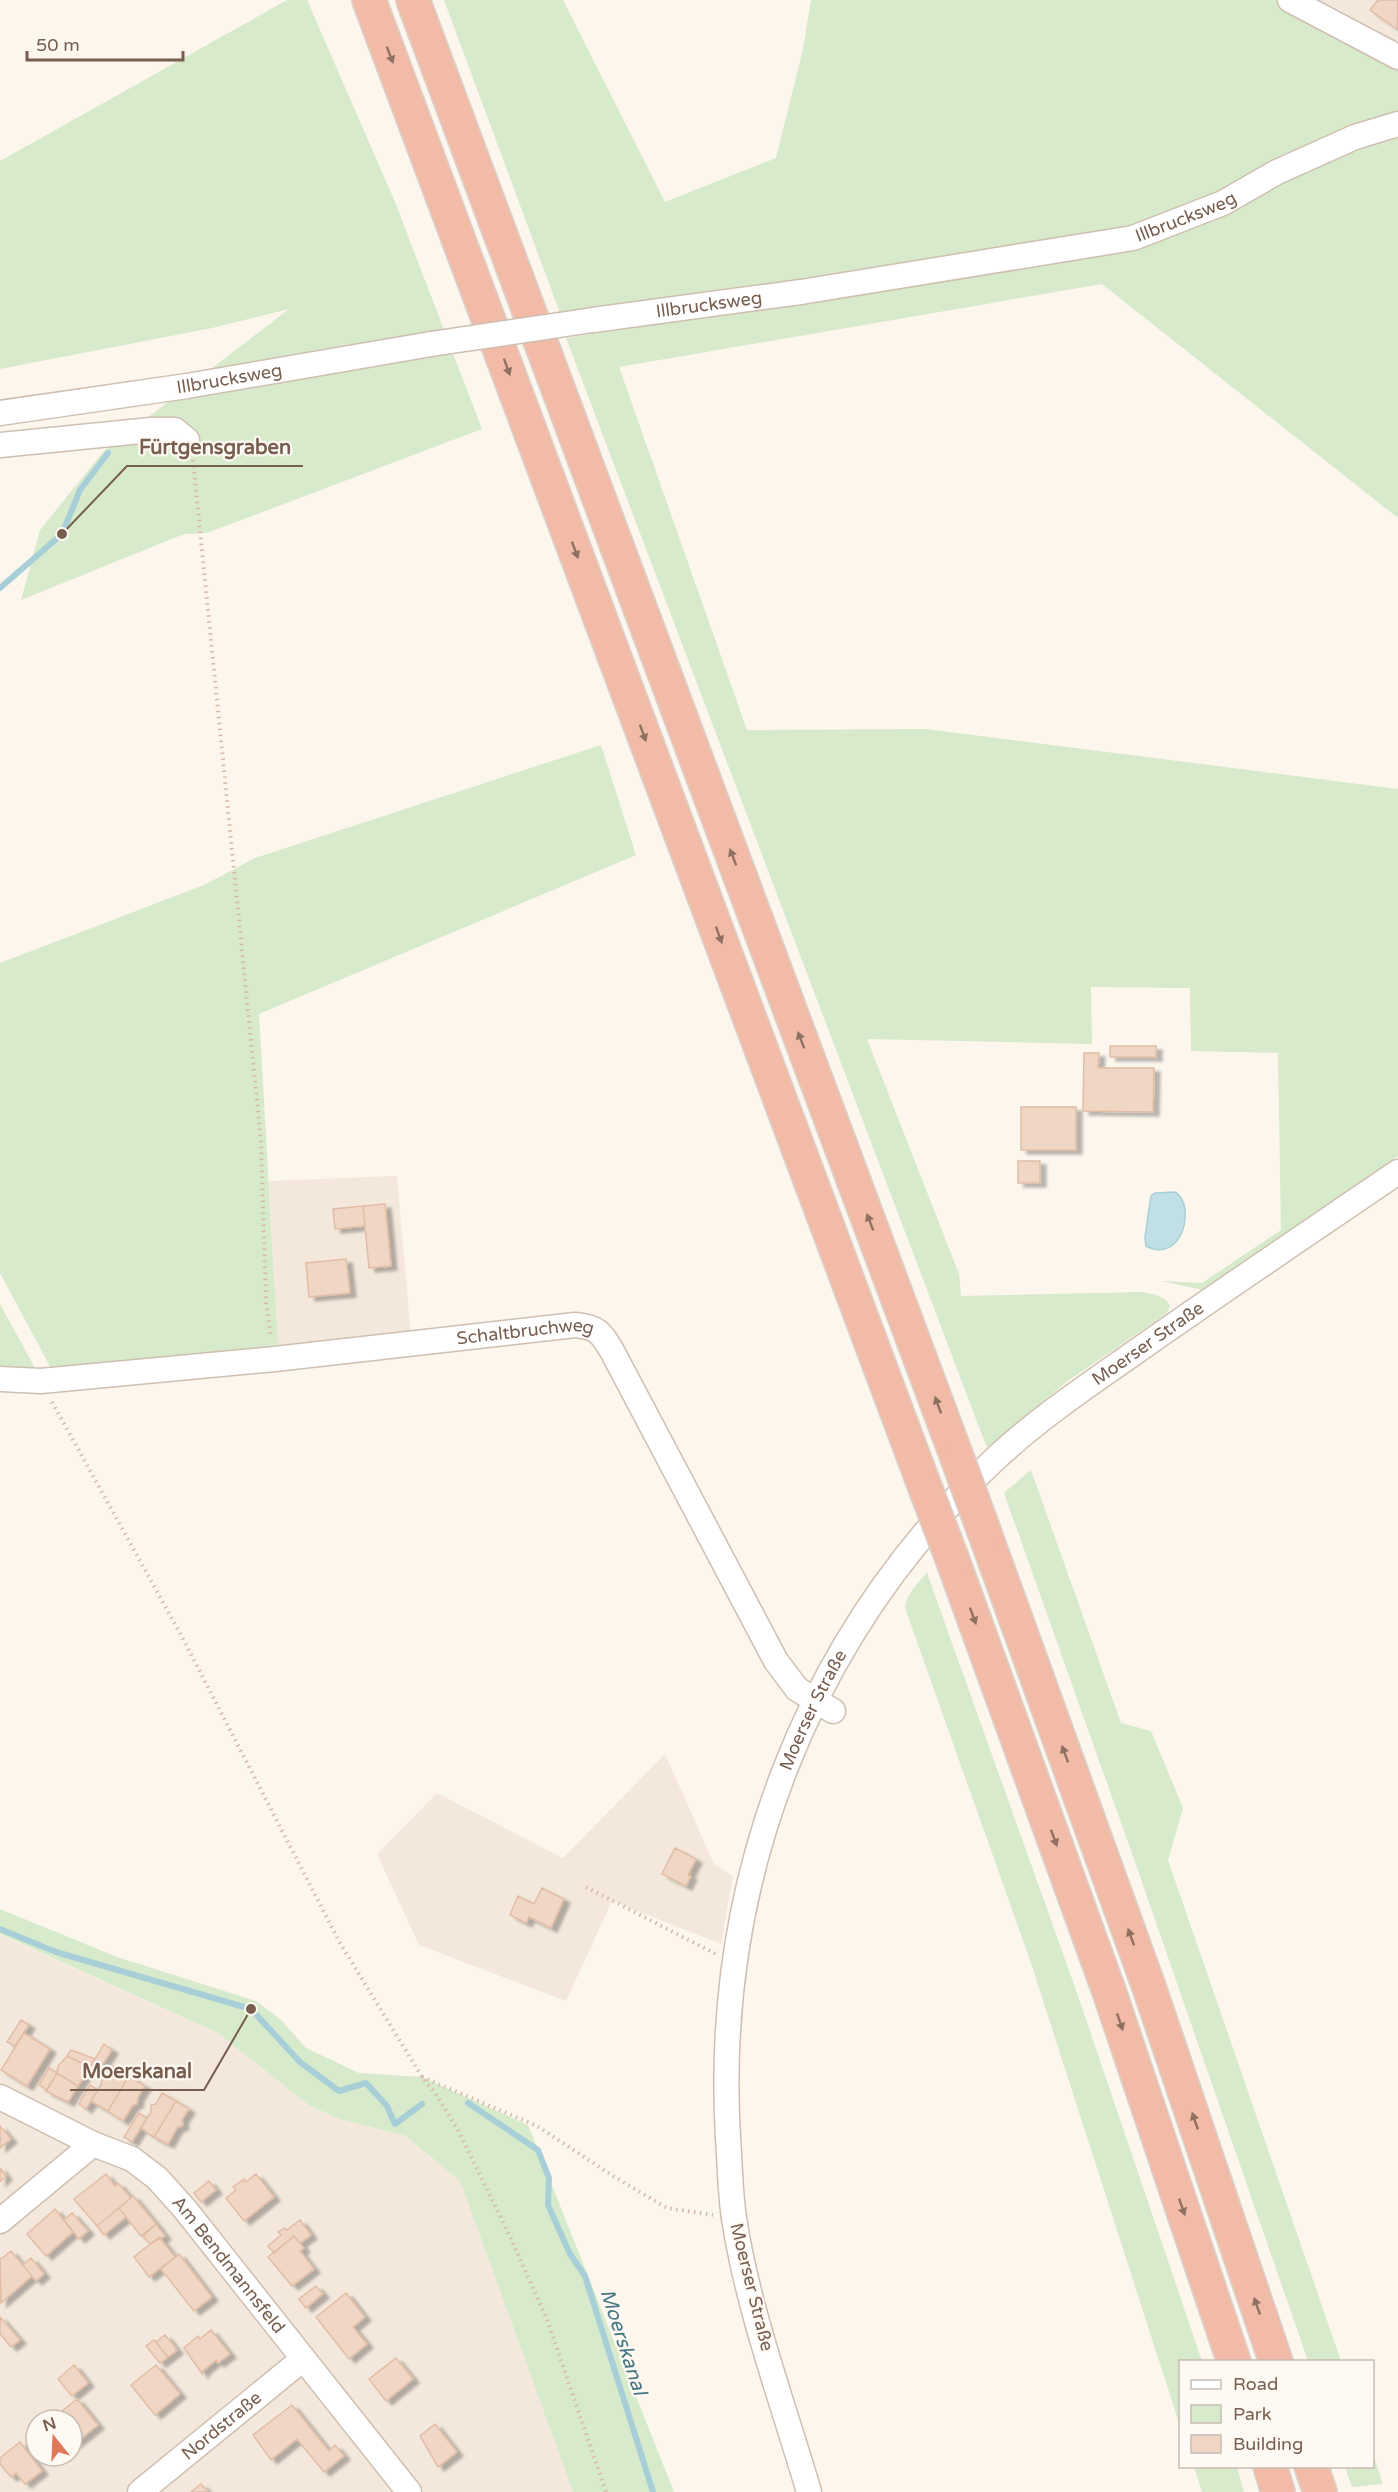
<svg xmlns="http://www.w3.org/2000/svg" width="1398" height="2492" viewBox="0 0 1398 2492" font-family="'Varela Round',sans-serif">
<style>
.residential{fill:#f3e8db;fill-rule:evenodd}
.green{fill:#d7eacb}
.water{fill:#c1e0e6;stroke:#a8cfd7;stroke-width:1.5}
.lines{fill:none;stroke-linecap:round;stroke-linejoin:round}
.stream{stroke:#a8cfd7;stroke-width:6}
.building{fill:#f0d7c5;stroke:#e2bda6;stroke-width:1.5;filter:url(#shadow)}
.minor-casing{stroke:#cebfb1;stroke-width:27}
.highway-casing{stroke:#d9d2ce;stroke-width:36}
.path{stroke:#d6baa8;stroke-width:4;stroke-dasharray:1.5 4.5;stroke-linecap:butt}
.minor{stroke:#fff;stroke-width:24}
.highway{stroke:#f2bba7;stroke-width:33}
.minor-bridge-casing{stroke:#cebfb1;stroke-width:27;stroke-linecap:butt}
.highway-bridge-casing{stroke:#d9d2ce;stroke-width:36;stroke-linecap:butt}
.minor-bridge{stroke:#fff;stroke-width:24}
.highway-bridge{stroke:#f2bba7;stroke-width:33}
.oneway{fill:#907161}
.labels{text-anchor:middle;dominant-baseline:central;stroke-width:4.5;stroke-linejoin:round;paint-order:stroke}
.street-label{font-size:18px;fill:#775e4f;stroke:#fefaf3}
.water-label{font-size:20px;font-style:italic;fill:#477782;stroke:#fefaf3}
.leader{fill:none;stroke:#775e4f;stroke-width:2}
.callout-dot{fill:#775e4f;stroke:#fefaf3;stroke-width:2}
.callout-label{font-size:20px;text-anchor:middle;font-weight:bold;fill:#775e4f;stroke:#fefaf3;stroke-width:4.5;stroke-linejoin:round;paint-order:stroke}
</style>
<defs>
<filter id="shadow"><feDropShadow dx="6" dy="4" stdDeviation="1.5" flood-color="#0004"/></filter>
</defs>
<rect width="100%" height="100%" fill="#fcf6ed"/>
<path class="residential" d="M1308,0H1398V51Z
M397,1176L411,1337L278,1345L269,1181Z
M665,1754L714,1864L733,1876L721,1944L612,1901L566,2001L419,1945L377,1854L437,1793L563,1858Z
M0,1935L218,2033L310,2106L340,2119L406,2136L460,2181L573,2492H0ZM36,2420H72V2456H36Z"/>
<path class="green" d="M287,0H307L395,202L482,429L207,533L184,534L21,600L40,530L103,452L289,309L212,328L0,369V161Z
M444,0H563L665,202L776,158L803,49L811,0H1277L1365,45L1398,67V117L1195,206L1098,236L854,273L560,313Z
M1398,134V518L1102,284L619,367L747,730L926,729L1398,789V1156L1203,1290L1161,1281L1202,1283L1281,1230L1278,1053L1191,1051L1190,988L1091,987L1092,1044L867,1039L959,1274L961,1296L1143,1292C1154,1295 1165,1295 1170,1306L1167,1313L1065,1383L987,1448L566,338L1102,255L1340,153Z
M601,745L636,855L259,1014L278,1345L240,1352L53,1372L0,1273V963L204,885L255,858Z
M0,1304L35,1368L0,1369Z
M1031,1470L1121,1723L1151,1731L1183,1808L1168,1860L1341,2361H1308L1135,1862L1004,1493Z
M927,1573L1076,1990L1202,2361L1180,2362V2426L1031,1963L905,1608C906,1594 918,1583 927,1573Z
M0,1909L117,1957L256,2001L281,2020L306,2048L359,2073L422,2077L528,2125L674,2492H573L460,2181L406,2136L340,2119L310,2106L218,2033L0,1934Z
M1373,2454L1383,2484L1352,2487L1345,2467L1372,2466Z
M1194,2467H1237L1244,2492H1202Z"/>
<path class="water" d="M1175,1192C1197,1205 1182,1265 1146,1246L1145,1237L1151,1196L1155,1193Z"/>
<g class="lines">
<path class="stream" d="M0,588L62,534L80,490L108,453
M0,1929L56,1952L251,2009L300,2062L339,2091L366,2083L387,2106L395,2124L422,2104
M468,2103L538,2150L549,2178L548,2205L570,2254L585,2276L653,2492"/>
</g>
<path class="building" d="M1378,0H1398L1397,29L1370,10Z
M1110,1046H1156V1057H1110Z
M1084,1053H1099L1098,1068H1154L1153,1112L1083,1111Z
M1021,1107H1076V1150H1021Z
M1018,1161H1040V1183H1018Z
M385,1204L391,1266L369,1268L363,1206Z
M363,1206L365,1226L335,1229L333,1209Z
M346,1259L350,1293L309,1297L306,1263Z
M675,1848L696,1859L688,1875L691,1876L686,1886L662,1874Z
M542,1888L564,1899L551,1928L529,1917L526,1923L510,1915L518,1896L534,1904Z
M21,2020L29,2025L15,2046L7,2042Z
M24,2033L50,2049L27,2086L1,2070Z
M104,2044L112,2050L97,2073L89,2069Z
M71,2050L95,2059L90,2067L67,2056Z
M67,2056L90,2067L78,2086L57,2073L58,2066Z
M113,2066L129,2076L108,2111L91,2101L101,2085L102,2078L106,2077Z
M49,2068L57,2073L47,2090L39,2085Z
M57,2073L78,2086L68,2102L46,2091Z
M129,2076L145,2086L138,2097L137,2104L133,2105L123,2121L108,2111Z
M90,2085L98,2090L86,2109L79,2104Z
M162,2093L176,2101L154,2137L141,2128L151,2112V2105L156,2104Z
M176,2101L189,2109L182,2120L183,2125L177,2128L168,2144L154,2137Z
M139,2113L147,2118L132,2142L124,2137Z
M0,2126L11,2139L0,2148Z
M0,2168L6,2176L0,2182Z
M106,2174L115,2186L118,2183L131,2198L97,2226L74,2199Z
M256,2174L274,2197L244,2221L226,2198L236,2190L233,2187L244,2179L246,2182Z
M209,2181L216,2190L201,2202L194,2193Z
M133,2196L156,2224L141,2236L119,2208Z
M119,2208L126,2217L104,2235L97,2226Z
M55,2209L73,2232L46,2256L27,2234Z
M72,2213L88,2231L79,2239L64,2220Z
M300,2220L311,2235L300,2243L294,2236L274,2253L268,2246L281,2235L278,2232L285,2228L287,2230Z
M156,2224L165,2236L150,2244L143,2236Z
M294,2236L304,2248L300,2251L314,2269L292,2286L268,2257Z
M159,2237L175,2257L149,2277L134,2257Z
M11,2251L32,2276L1,2303L0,2258L1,2259Z
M179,2254L212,2297L194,2311L161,2269Z
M31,2258L44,2274L36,2281L23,2265Z
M316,2286L323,2294L306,2308L299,2299Z
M346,2293L365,2317L353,2327L367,2344L349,2359L316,2317Z
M0,2317L20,2340L11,2347L0,2334Z
M211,2330L230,2354L218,2363L216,2360L202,2372L203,2375L184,2348L198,2336L200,2339Z
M165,2335L177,2350L168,2357L156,2342Z
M154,2340L168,2357L160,2363L146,2346Z
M396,2358L413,2379L386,2401L369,2379Z
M74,2365L88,2383L72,2396L58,2379Z
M156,2365L180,2394L155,2415L131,2385Z
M77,2399L98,2425L72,2446V2420H51Z
M292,2405L329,2451L335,2445L344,2456L324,2472L297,2439L271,2460L253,2435Z
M435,2424L457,2452L438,2467L420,2436Z
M20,2442L42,2471L25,2484L16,2473L11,2477L0,2464V2458Z
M201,2484L208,2492H191Z"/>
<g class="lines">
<defs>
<g id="minor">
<path d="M1290,0L1398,57"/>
<path id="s1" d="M593,320L801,292L1133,238L1223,203L1277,172L1355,137L1398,124"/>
<path id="s2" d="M0,413L187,386L431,344"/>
<path d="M0,445L151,430H175L187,440"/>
<path id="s3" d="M0,1379L41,1381L275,1359L575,1325C597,1327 601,1332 612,1351L776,1661L797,1689L833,1711"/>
<path id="s4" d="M0,2097L93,2144L132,2159L157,2178L184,2208L409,2492"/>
<path d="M0,2221L93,2144"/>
<path id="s5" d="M140,2492L303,2359"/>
<path id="s6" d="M809,2492C783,2403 748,2310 734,2218C730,2192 730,2164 728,2138C713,1881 807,1636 995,1459C1041,1416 1093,1382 1144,1346C1228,1287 1313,1230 1398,1172"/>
</g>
<path id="highway" d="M369,0L926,1490
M413,0L958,1460
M984,1531L1149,1987L1276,2362
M953,1561L1110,1994L1234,2362
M1270,2466L1278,2492
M1311,2466L1320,2492"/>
</defs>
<use href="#minor" class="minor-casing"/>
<use href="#highway" class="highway-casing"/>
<path class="path" d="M193,460L261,1141L266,1302L271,1337
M52,1402L180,1633L340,1943L422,2077L435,2093L458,2130L507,2230L547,2319L606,2492
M586,1887L716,1954
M422,2077L537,2126L613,2176L667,2208L713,2215"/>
<use href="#minor" class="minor"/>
<use href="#highway" class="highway"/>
<defs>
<path id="minor-bridge" d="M431,344L593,320"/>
<path id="highway-bridge" d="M958,1460L984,1531
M926,1490L953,1561"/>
</defs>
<use href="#minor-bridge" class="minor-bridge-casing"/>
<use href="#highway-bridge" class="highway-bridge-casing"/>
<use href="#minor-bridge" class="minor-bridge"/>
<use href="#highway-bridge" class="highway-bridge"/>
</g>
<defs><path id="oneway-solid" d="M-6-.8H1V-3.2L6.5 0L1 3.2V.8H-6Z" transform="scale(1.5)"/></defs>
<g class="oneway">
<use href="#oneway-solid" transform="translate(390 55) rotate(69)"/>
<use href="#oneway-solid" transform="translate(507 367) rotate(70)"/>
<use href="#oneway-solid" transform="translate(575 550) rotate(70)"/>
<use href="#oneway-solid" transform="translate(643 733) rotate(70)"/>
<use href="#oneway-solid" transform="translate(733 857) rotate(-111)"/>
<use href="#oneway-solid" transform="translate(719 935) rotate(70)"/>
<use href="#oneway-solid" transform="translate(801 1040) rotate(-111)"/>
<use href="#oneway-solid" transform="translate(870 1222) rotate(-111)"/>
<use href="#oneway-solid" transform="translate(938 1405) rotate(-110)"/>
<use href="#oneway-solid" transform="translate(973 1616) rotate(70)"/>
<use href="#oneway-solid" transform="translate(1065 1754) rotate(-110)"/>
<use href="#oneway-solid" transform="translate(1054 1838) rotate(70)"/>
<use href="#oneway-solid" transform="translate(1131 1937) rotate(-110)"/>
<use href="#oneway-solid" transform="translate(1120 2022) rotate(71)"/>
<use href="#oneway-solid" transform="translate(1195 2121) rotate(-109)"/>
<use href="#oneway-solid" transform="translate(1182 2207) rotate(71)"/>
<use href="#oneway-solid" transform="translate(1257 2306) rotate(-109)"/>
</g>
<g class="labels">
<g class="street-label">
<text stroke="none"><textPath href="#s1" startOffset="603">Illbrucksweg</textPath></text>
<text stroke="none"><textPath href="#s1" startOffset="117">Illbrucksweg</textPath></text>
<text stroke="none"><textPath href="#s2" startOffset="232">Illbrucksweg</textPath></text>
<text stroke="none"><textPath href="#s3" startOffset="528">Schaltbruchweg</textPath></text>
<text stroke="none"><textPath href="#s6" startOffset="1310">Moerser Straße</textPath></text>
<text stroke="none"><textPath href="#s6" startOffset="806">Moerser Straße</textPath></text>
<text stroke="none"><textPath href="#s4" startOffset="290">Am Bendmannsfeld</textPath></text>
<text transform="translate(752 2287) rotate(76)">Moerser Straße</text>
<text stroke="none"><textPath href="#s5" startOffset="105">Nordstraße</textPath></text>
</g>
<g class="water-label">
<text transform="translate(623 2342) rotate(72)">Moerskanal</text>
</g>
</g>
<path class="leader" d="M62 534L127 466H303M251 2009L204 2090H70"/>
<g class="callout-dot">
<circle cx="62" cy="534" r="6"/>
<circle cx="251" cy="2009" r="6"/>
</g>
<g class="callout-label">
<text x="215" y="454">Fürtgensgraben</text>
<text x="137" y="2078">Moerskanal</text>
</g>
<rect x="1179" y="2360" width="195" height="108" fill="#fefaf3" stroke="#c8bcb1" stroke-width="1.5"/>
<rect x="1191" y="2380" width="30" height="9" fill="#ffffff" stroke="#c8bcb1" stroke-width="1.5"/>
<text x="1233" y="2390" font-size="18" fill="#775e4f">Road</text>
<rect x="1191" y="2405" width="30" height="18" fill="#d7eacb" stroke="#c8bcb1" stroke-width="1.5"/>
<text x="1233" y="2420" font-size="18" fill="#775e4f">Park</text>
<rect x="1191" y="2435" width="30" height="18" fill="#f0d7c5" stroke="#c8bcb1" stroke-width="1.5"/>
<text x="1233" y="2450" font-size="18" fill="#775e4f">Building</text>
<g transform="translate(54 2438) rotate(342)"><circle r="28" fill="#fefaf3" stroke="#c8bcb1" stroke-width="1.5"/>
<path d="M0-4.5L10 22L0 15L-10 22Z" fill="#df7759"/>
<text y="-9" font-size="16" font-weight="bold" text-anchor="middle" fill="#775e4f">N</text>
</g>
<path d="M27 51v9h156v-9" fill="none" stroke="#775e4f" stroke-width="3"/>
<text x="36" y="51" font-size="18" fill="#775e4f" stroke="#fefaf3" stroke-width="4.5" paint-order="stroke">50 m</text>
</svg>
